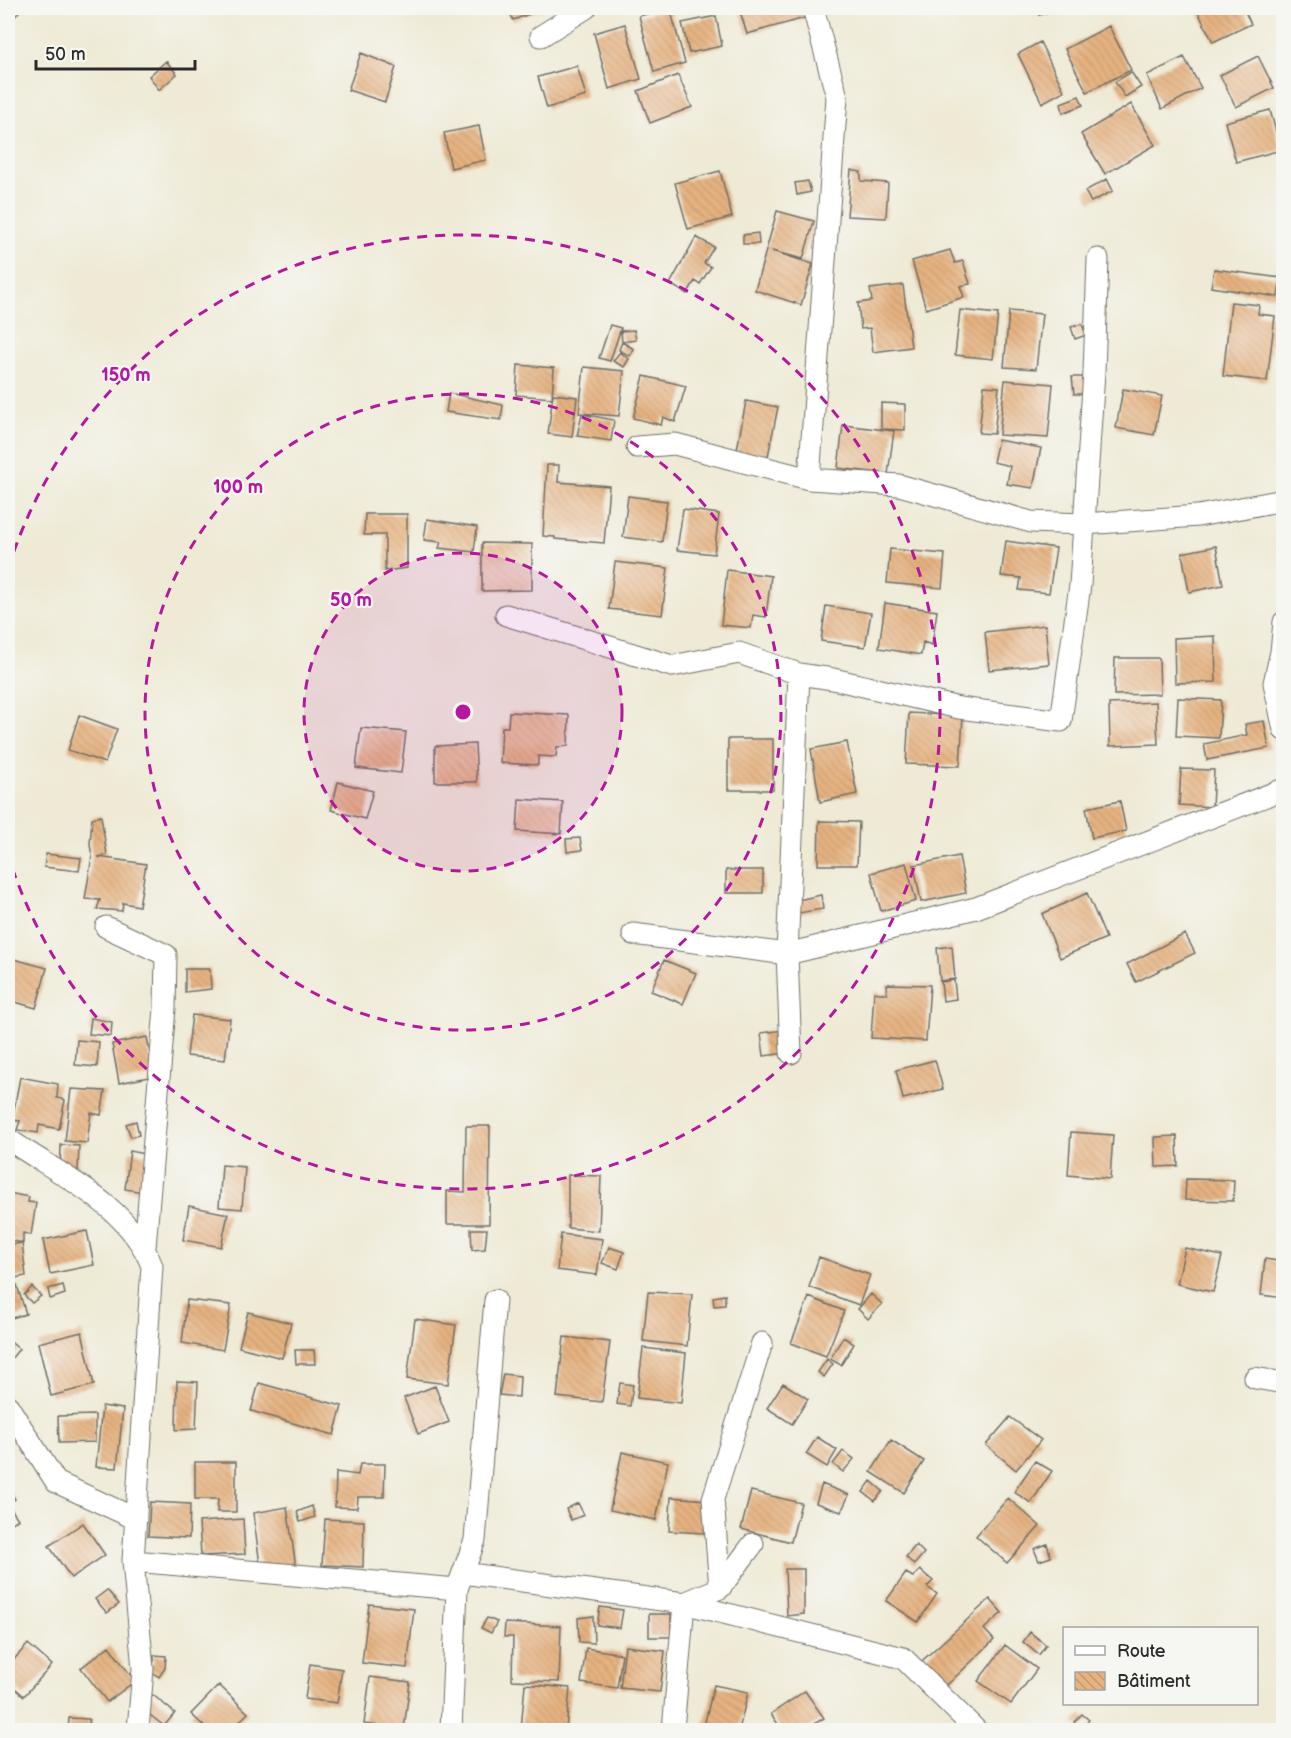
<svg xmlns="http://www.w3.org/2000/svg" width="1291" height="1738" viewBox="0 0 1291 1738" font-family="'Balsamiq Sans',sans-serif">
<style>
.building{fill:url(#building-back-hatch)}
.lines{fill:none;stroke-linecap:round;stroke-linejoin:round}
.minor-casing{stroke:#6f6e66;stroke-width:23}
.minor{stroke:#fff;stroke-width:21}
.ring{fill:none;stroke:#b5179e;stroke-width:3;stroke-dasharray:10 8}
.centre{fill:#b5179e;stroke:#f6f6f2;stroke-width:3}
.ring-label{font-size:18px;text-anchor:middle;font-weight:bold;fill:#b5179e;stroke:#f6f6f2;stroke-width:4.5;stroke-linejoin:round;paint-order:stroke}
</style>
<defs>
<pattern id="building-back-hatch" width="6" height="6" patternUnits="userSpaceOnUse" patternTransform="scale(1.5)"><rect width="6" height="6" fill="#e6b280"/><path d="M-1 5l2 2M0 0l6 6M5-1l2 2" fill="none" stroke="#c5996f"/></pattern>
</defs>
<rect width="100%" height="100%" fill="#f6f6f2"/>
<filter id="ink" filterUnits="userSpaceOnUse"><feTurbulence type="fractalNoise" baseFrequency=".0167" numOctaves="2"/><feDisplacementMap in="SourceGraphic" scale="12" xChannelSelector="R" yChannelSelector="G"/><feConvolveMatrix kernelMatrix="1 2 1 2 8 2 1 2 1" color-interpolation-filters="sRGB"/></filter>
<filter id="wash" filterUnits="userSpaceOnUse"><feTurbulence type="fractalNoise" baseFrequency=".008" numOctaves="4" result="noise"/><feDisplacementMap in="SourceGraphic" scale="24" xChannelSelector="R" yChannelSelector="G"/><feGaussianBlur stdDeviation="1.35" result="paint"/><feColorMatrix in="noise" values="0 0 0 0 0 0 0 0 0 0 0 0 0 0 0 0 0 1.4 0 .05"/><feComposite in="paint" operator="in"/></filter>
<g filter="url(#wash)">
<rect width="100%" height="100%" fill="#eeead5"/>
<g id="blocks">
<path class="building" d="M8,8H22L8,25Z
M508,8H546L513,20Z
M670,8L685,63L654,72L639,16Z
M739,8H802L805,18L747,34Z
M1036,8H1062L1039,15Z
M1196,8H1243L1251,24L1213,42Z
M716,16L722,46L689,53L682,23Z
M625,24L641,79L609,89L594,33Z
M1109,26L1131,70L1087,92L1065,49Z
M1040,42L1064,91L1042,103L1018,54Z
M361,53L396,67L385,102L348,90Z
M1258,56L1274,88L1236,107L1220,75Z
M1184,57L1201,88L1162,109L1147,75Z
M166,61L177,74L159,90L149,76Z
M577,66L586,96L547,108L538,77Z
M1131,72L1141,87L1125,97L1115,82Z
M678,75L692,107L650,123L638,91Z
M1079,96L1083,105L1063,113L1061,103Z
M1131,104L1155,145L1105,174L1081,134Z
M1270,110L1281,150L1236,162L1225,122Z
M479,126L486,160L451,168L444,133Z
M851,170L861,172V181L888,183L886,218L847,216Z
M720,171L732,217L688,229L675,183Z
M1107,179L1113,191L1091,202L1085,191Z
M808,181L811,192L797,195L795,183Z
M777,211L814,221L803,259L772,251L813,264L801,305L755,290Z
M758,233L759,244H743V235Z
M696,237L714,247L704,263L711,267L700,284L695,281L687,294L670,284Z
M950,250L955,263L963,261L970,284L960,286L964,297L926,309L912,261Z
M1214,269L1281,278L1278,297L1211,287Z
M903,285L911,347L873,352L870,328L861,329L858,303L872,301L870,289Z
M1231,302L1259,305L1258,314L1275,316L1267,381L1223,376Z
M960,310L998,314L993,359L955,355Z
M1009,311L1042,314L1036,369L1004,367Z
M1082,324L1086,335L1075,339L1071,327Z
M610,325L621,328L610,361L599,358Z
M634,330L636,340L622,342L621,331Z
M622,342L634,349L630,356L619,350Z
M620,352L629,359L624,367L613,361Z
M518,365L554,368L552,398L516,395Z
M584,367L624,371L619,416L579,413Z
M644,376L686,386L675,422L663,417L661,425L633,418Z
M1072,377H1089L1090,394H1074Z
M1005,380L1053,384L1048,438L999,435Z
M984,386L999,387L994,434L979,433Z
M1123,389L1162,396L1154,435L1116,428Z
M449,393L503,405L501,420L446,412Z
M553,394L577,397L572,437L548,434Z
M746,401L778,407L767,461L736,455Z
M881,403L905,404V430L881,429Z
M582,414L614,420L611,441L577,436Z
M843,425L894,431L888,474L838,468Z
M998,440L1041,448L1033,488L1007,484L1010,466L993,462Z
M547,465H559L558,482L609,486L604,543L555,539V537L543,536Z
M628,496L667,501L662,542L623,537Z
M683,509L719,514L714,554L677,550Z
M365,514H407V568L385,571V535H364Z
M427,519L477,527L474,552L439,548L441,542L424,540Z
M1006,541L1056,548L1049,593L1019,590L1021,578L1001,576Z
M482,543L532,544V590L482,591Z
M1216,546L1223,585L1189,592L1182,553Z
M890,549L945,554L942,588L887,583Z
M615,562L668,568L662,615L609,609Z
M727,570L771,576L766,617L753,615L751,628L721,625Z
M885,603L937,611L932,645L923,642L921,655L879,648Z
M826,606L871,613L865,647L821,641Z
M1045,625L1049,664L989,670L985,632Z
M1215,636L1216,682L1175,683L1174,638Z
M1115,658H1159L1160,694L1114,695Z
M1178,698L1221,700L1219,738L1176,736Z
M1156,702L1158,744L1110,746L1109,704Z
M509,712L569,715L568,746L557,747L556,757L538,756V765L500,763L502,727H508Z
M909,713L963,716L960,766L906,764Z
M79,715L117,729L105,763L68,750Z
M1264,721L1269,748L1207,760L1204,744L1247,735L1245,724Z
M361,728L406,732L401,773L356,768Z
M728,739H773V790H728Z
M847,742L857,794L820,802L811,749Z
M475,744L477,782H435V746Z
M1181,769L1214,770L1212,807L1179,805Z
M338,782L373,791L365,819L331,810Z
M519,799L563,802L561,834L517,831Z
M1120,801L1126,831L1092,838L1086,808Z
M101,816L107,855L98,857L146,864L139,906L123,903L122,911L97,909L100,900L85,899L92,856L90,845L92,818Z
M819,821L859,822L857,865H818Z
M580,838L582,850L567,852L566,839Z
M46,854L81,858L79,871L44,867Z
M959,856L966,893L921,902L914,865Z
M906,863L916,901L881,911L871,873Z
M726,870H763V893H726Z
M1087,893L1106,938L1060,958L1042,914Z
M821,895L823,909L799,913L798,900Z
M1185,934L1195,953L1136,982L1127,964Z
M952,946L955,979L940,981L937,948Z
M10,958L47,968L36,1008L8,1000V968Z
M664,960L696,973L683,1004L651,991Z
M185,969H210L211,989L185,992Z
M954,980L956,999L943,1001L941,982Z
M887,984L930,985L926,1041L871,1038L874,992L887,994Z
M192,1015L230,1019L225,1060L187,1056Z
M91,1018L112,1022L111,1036L89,1034Z
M784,1030L787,1053L764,1056L761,1033Z
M147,1037L154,1076L119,1083L112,1044Z
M77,1040L99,1042L97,1067L75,1065Z
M935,1060L943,1089L903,1099L896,1070Z
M20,1077L58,1084L57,1098L65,1100L59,1129L39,1125L38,1133L17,1130L20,1121L12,1120Z
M71,1089L105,1091L101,1115L91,1113L87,1143L65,1141Z
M136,1121L139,1135L131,1137L126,1124Z
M466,1126H490L489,1224H447V1191L465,1192Z
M1071,1132L1113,1135L1110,1179L1068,1175Z
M1177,1136L1178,1166L1156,1167L1155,1137Z
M61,1145L79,1146L78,1172H60Z
M130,1151L149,1155L143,1192L125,1189Z
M222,1165L245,1167L242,1209L219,1207Z
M568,1175L601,1176L599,1231L568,1228Z
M1186,1179L1234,1180L1233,1201L1185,1200Z
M8,1193L29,1197L28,1202L36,1203L31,1235L23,1233V1243L8,1240Z
M189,1206L228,1214L221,1247L183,1240Z
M471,1229H487L485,1249L472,1250Z
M87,1231L94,1265L50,1274L43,1240Z
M561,1234L602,1239L597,1275L557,1270Z
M22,1243L26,1276L8,1279V1245Z
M609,1247L624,1252L618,1269L602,1263Z
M1185,1248L1222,1256L1213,1292L1177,1284Z
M819,1257L870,1275L859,1305L809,1287Z
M1265,1259L1284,1262V1298L1261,1295Z
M17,1285L26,1314L8,1319V1288Z
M63,1285L65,1294L50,1299L48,1289Z
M32,1287L41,1296L32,1303L24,1295Z
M648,1292L692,1294L687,1346L643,1341Z
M871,1294L882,1304L868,1319L858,1309Z
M725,1295V1305L714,1306L713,1297Z
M809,1297L844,1311L826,1356L791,1343Z
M187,1300L231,1305L223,1350L182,1343Z
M248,1312L291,1323L282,1358L239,1347Z
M415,1319L456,1325L448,1384L407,1379Z
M82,1332L94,1385L51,1396L38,1343Z
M564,1337L610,1342L602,1402L557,1397Z
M843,1337L854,1344L841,1365L830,1359Z
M8,1340L19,1349L11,1359L8,1357Z
M643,1348L686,1353L681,1403L637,1398Z
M295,1350H314L315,1364H296Z
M827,1359L833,1364L824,1377L818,1372Z
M503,1374L520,1376L519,1397L499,1395Z
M177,1381L198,1382L196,1429L176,1430Z
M259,1383L342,1406L334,1435L251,1411Z
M620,1383L633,1385L630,1406L617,1404Z
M783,1383L808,1399L792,1424L767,1408Z
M435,1386L449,1422L418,1434L404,1398Z
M102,1406L123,1409L117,1468L96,1467Z
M95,1415V1442L59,1443L58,1416Z
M1010,1417L1041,1440L1016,1470L986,1445Z
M817,1437L837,1450L827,1467L806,1454Z
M891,1440L924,1461L904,1493L871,1472Z
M843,1451L854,1459L843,1472L833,1464Z
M622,1452L668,1462L656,1520L610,1510Z
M1035,1461L1052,1471L1031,1503L1014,1492Z
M195,1462H236V1512H217L218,1499H195Z
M360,1464H385L384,1497H358L357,1508L335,1507L336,1472L358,1475Z
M871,1481L883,1491L875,1501L863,1492Z
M822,1484L849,1495L841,1512L816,1503Z
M8,1489L15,1499L8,1504L18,1519L8,1526Z
M751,1491L801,1503L791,1542L741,1529Z
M671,1497L707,1500L704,1533L669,1531Z
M1008,1498L1040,1526L1007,1563L976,1536Z
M150,1502L190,1504L189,1538L148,1536Z
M578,1503L584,1515L571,1520L566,1509Z
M312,1506L315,1517L300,1522L297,1512Z
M287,1507L296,1567L261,1572L253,1513Z
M243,1519L245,1554L201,1556L199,1522Z
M325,1519L364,1521L363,1567L322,1565Z
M83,1523L105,1555L71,1578L49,1546Z
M1047,1544L1051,1557L1039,1561L1034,1549Z
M916,1545L924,1553L914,1565L906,1557Z
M785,1569H804V1614L787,1616Z
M920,1570L933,1581L927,1587L937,1594L918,1622L886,1601L906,1573L913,1577Z
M107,1590L119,1604L107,1613L95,1599Z
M990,1599L1002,1613L984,1629L994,1640L946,1686L936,1675L927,1682L914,1668Z
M369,1604L414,1609L407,1668L362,1663Z
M600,1607L623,1610L620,1628L597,1625Z
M649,1614H671V1637H649Z
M593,1616L594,1643L579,1642L578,1618Z
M487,1618L497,1622L491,1633L481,1628Z
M505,1623L561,1626L559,1682L512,1680L513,1637H504Z
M1030,1632L1046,1645L1039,1655L1023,1642Z
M28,1644L52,1665L24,1696L8,1682V1666Z
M1005,1645L1037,1669L1011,1704L978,1681Z
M109,1646L135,1681L107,1702L81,1668Z
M625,1646L665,1651L660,1692L620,1688Z
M586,1648L622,1654L617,1688L581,1683Z
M154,1655L166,1656L165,1668L159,1677L148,1669L154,1661Z
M310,1664L342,1669L337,1703L305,1699Z
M370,1677L410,1682L404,1729L364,1724Z
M525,1684L570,1688L566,1730H521Z
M219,1685L248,1713L231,1730H208L191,1714Z
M714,1685L748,1692L739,1730H703Z
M805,1691L824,1718L805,1730H782L771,1714Z
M153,1695L175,1713L164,1726L141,1708Z
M1082,1714L1089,1720L1081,1728L1074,1722Z
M69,1718L89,1719V1730H68Z"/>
</g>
</g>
<g filter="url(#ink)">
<use href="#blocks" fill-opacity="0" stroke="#6f6e66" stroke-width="1.5"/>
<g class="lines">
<defs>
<path id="minor" d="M541,36L586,8
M637,447L675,444L809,479L899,485L1031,522L1084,524L1198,516L1284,500
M809,479L837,97L813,8
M506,615L672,666L739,653L799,674
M1284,622L1281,652L1274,683L1284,730
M106,927L166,955L165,1008L145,1247
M633,934L787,954L976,908L1284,789
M791,1053L787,954L799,674L833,679L959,708L1061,721L1080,585L1094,372L1098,259
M8,1139C58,1174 129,1205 152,1266L133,1561L143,1669L138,1730
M1255,1378L1284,1383
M8,1406L56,1482L136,1519
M133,1561L457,1589
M463,1573L684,1603L720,1588L753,1544
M720,1588L713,1499L762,1343
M451,1730L457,1589L475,1540L495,1300
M673,1730L684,1603L903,1658L976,1730"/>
</defs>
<use href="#minor" class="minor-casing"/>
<use href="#minor" class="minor"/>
</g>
</g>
<circle cx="463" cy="712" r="159" fill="#b5179e" fill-opacity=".12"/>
<g class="ring">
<circle cx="463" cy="712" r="159"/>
<circle cx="463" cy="712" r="318"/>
<path d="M8 569A477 477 0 1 1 8 855"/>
</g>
<circle cx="463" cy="712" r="9" class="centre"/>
<g class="ring-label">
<text x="126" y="381">150 m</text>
<text x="238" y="493">100 m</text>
<text x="351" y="606">50 m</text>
</g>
<rect width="1291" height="1738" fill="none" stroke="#f6f6f2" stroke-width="30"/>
<rect x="1063" y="1627" width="195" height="78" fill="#f6f6f2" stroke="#a5a5a2" stroke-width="1.5"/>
<rect x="1075" y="1646" width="30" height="9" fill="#ffffff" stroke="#a5a5a2" stroke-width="1.5"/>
<text x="1117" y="1657" font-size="18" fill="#2b2b2b">Route</text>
<rect x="1075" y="1672" width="30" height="18" fill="url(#building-back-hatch)" stroke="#a5a5a2" stroke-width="1.5"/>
<text x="1117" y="1687" font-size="18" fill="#2b2b2b">Bâtiment</text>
<path d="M36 60v9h159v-9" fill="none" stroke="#2b2b2b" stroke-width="3"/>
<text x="45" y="60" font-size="18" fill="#2b2b2b" stroke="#f6f6f2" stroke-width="4.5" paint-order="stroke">50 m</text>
</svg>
